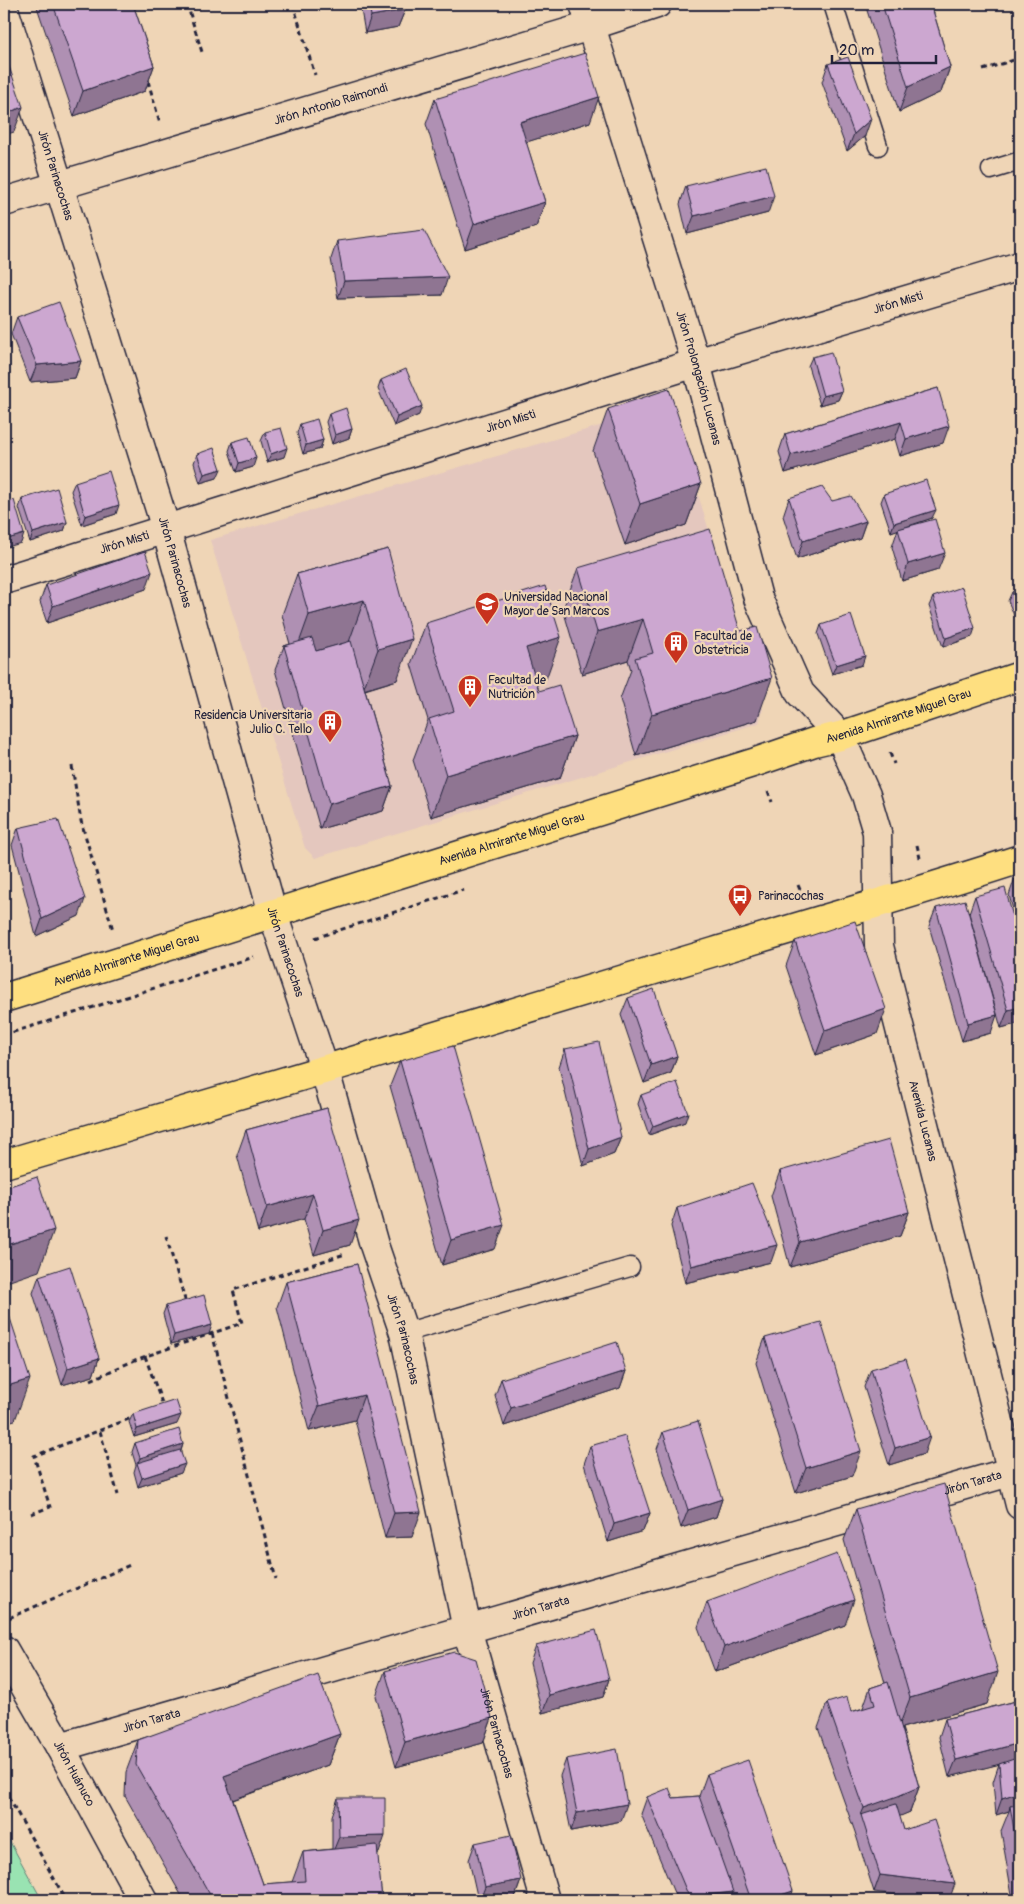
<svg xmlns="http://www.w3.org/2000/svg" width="1024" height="1904" viewBox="0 0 1024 1904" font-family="Pangolin,sans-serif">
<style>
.built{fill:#e4c7be}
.green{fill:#99e3b2;stroke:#5e8276}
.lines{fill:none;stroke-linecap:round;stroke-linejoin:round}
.service-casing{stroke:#22223b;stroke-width:21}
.minor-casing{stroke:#22223b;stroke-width:31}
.tertiary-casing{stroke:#22223b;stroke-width:31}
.primary-casing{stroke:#22223b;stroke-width:31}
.path{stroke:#22223b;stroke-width:3;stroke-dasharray:5 4;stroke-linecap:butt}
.service{stroke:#efd5b6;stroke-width:18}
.minor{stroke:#efd5b6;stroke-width:28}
.tertiary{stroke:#efd5b6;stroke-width:28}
.primary{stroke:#fedf80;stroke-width:28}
.wall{fill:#af90b3;stroke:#22223b}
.shaded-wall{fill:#8f7592;stroke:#22223b}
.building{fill:#cca7d0;stroke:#22223b}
.labels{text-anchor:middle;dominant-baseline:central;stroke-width:4.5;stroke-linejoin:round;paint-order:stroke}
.street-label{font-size:12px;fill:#22223b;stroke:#efd5b6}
.poi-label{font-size:12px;fill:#22223b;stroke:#efd5b6;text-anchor:start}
</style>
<rect width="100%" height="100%" fill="#efd5b6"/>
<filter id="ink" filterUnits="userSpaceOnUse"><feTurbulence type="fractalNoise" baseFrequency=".02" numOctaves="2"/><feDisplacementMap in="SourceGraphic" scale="10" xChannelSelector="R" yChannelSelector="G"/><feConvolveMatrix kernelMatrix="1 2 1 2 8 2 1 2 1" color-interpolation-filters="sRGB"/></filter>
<g filter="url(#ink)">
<path class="built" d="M671,405L763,709L759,723L315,858L305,848L210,540Z"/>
<path class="green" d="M4,1831L42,1900H4Z"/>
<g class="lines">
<defs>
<path id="service" d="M833,4L878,146
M991,170L1020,161
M404,1333L630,1267"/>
<g id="minor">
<path id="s1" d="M4,9L166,529L273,914L325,1071L374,1245L404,1333L467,1629L545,1900"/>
<path id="s2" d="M4,202L590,26L657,4"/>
<path id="s3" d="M4,580L696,363L1020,266"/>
<path id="s4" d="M60,1747L1020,1469"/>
</g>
<g id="tertiary">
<path id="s5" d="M584,4L696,363L758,598L800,693L840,736L866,795L877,832L879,946L1020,1505"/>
<path id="s6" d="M4,1650L60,1747L143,1900"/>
</g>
<g id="primary">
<path id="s7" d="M4,998L756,762L814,742L840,736L1020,676"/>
<path d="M4,1164C241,1095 478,1024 714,952C816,921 919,892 1020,859"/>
</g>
</defs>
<use href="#service" class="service-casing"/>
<use href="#minor" class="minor-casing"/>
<use href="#tertiary" class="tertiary-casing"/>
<use href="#primary" class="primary-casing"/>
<path class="path" d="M187,4L202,52
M293,4L315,75
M983,70L1020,58
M148,81L160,123
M890,753L894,764
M72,766L81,821L113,930
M768,791L772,802
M917,845L920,858
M798,885L801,892
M315,938L463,890
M4,1035L254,957
M166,1236L186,1303
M212,1333L276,1579
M145,1356L163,1406
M91,1380L135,1360L242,1323L233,1290L345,1254
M100,1431L118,1495
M31,1514L50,1507L34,1456L134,1417
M9,1618L130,1565
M4,1789L66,1900"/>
<use href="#service" class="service"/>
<use href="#minor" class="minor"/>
<use href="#tertiary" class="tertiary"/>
<use href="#primary" class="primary"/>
</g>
<path class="wall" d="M36,4H133L154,66L145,91L74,116Z
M360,4H404L405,10L398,27L365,33Z
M865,4H931L950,67L941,92L899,112Z
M828,64L865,136L847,151L822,82Z
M435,99L590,122L526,142L545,202L536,227L465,249L426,124Z
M1020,109V123L1018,115Z
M686,186L768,213L687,234L680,204Z
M337,241L442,295L338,298L331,259Z
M17,317L81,361L75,378L30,382L11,334Z
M812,357L842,391L838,400L820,405L808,366Z
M381,380L419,415L394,426L378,389Z
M938,388L943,443L900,456L895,439L785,473L779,452L785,434Z
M608,409L701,484L686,525L625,545L593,451Z
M329,414L352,429L349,438L332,444L326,422Z
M300,424L323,440L320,449L303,454L297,433Z
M265,432L284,457L267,462L261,441Z
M232,442L253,467L236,472L229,451Z
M197,454L217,478L200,483L194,463Z
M75,482L116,514L82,525L71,491Z
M884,494L932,518L899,529L938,570L902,581L892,547L898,529L891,532L881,502Z
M789,498L832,501L866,521L860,538L797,559L783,516Z
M22,499L67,522L64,531L30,542L19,508Z
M388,549L397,680L365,690L392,786L383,811L320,829L275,670L284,646L290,644L282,615L297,574Z
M578,568L740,631L757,720L636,756L620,699L631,670L628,660L582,674L563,609Z
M46,585L146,589L47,623L40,602Z
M1020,589V629L1008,601L1012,592Z
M933,597L972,637L943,647L929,606Z
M426,623L546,679L536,682L539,691L575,736L560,778L431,817L413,760L428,720L411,664Z
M821,625L862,665L832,674L818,634Z
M18,828L79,916L36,936L12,845Z
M1020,877V935L1009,895L1015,878Z
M975,896L1020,942V1023L1001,1028L969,913Z
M936,908L991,1033L962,1041L929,926Z
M795,941L877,1034L816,1055L786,966Z
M628,998L677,1056L671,1073L644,1083L621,1015Z
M565,1049L621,1137L614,1154L583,1166L559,1067Z
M400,1061L495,1249L442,1265L390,1086Z
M641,1095L685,1122L649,1135L638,1104Z
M327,1108L350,1245L314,1255L304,1219L258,1232L237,1155L246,1130Z
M780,1171L909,1212L900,1236L790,1267L771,1196Z
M677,1208L771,1262L685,1283L671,1226Z
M357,1264L412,1537L385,1538L355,1420L309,1431L277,1307L286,1282Z
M39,1276L99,1358L93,1376L62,1385L33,1293Z
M166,1306L209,1334L171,1344L163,1314Z
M765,1338L852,1476L796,1493L756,1363Z
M871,1369L924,1454L889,1465L864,1387Z
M626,1371L620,1388L504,1426L495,1396L501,1379Z
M133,1414L177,1424L134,1437L129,1422Z
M663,1432L722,1499L716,1517L681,1528L657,1449Z
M135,1443L183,1444L181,1451V1473L138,1487L134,1472L136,1465L132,1452Z
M590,1446L650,1513L643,1531L608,1542L584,1464Z
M856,1509L987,1704L902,1728L919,1787L910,1812L899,1816L904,1830L874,1892L855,1832L818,1728L827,1703L851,1712L863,1708L870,1688L885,1683L844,1540Z
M707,1602L845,1625L715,1672L698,1627Z
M536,1646L609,1679L603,1697L542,1713L530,1663Z
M385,1671L492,1718L483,1743L396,1767L376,1696Z
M1020,1700V1900H1013L1001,1831L1009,1811L996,1815L993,1782L999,1764L949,1777L939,1737L945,1719Z
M340,1734L328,1765L233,1800L263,1884L292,1882L303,1852L332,1849V1816L338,1798L379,1853H377L382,1900H184L125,1796L126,1772L138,1740Z
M566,1759L621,1821L571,1831L560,1776Z
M707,1774L790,1900H733L732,1896L730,1900H677L641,1814L647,1797L673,1798L699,1796Z
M475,1843L521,1880L515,1897L499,1900H478L469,1860Z"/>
<path class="shaded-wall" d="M405,10L398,27L365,33L371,16Z
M154,66L145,91L74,116L83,91Z
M950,67L941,92L899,112L908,87Z
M599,97L590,122L511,147L520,122Z
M23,107L14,132L4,135V114Z
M871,119L865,136L847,151L854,134Z
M774,196L768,213L687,234L694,216Z
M545,202L536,227L465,249L474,224Z
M448,277L442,295L338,298L344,281Z
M81,361L75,378L30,382L37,365Z
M842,391L838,400L820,405L823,396Z
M422,406L419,415L394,426L397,417Z
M901,422L895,439L785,473L791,455Z
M949,426L943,443L900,456L906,439Z
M352,429L349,438L332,444L335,435Z
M323,440L320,449L303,454L306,445Z
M287,448L284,457L267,462L271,454Z
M256,458L253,467L236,472L239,463Z
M221,469L217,478L200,483L204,474Z
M701,484L686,525L625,545L640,504Z
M119,505L116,514L82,525L85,516Z
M936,510L932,518L891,532L894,523Z
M866,521L860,538L797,559L803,541Z
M67,522L64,531L30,542L33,533Z
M24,534L21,543L4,548V540Z
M945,553L938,570L902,581L908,564Z
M152,572L146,589L47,623L53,606Z
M364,600L349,642L294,657L309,615Z
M643,619L628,660L582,674L597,632Z
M975,628L972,637L943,647L946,638Z
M561,637L546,679L511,690L526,648Z
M412,639L397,680L363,690L378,649Z
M865,656L862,665L832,674L836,665Z
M772,678L757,720L636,756L652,714Z
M575,736L560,778L431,817L446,775Z
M392,786L383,811L320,829L329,804Z
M85,899L79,916L36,936L42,919Z
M1020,1007V1023L1001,1028L1008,1010Z
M886,1009L877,1034L816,1055L825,1030Z
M997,1015L991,1033L962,1041L968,1023Z
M677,1056L671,1073L644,1083L651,1065Z
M688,1113L685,1122L649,1135L653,1126Z
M621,1137L614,1154L583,1166L589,1149Z
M313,1194L304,1219L258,1232L267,1207Z
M909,1212L900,1236L790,1267L800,1242Z
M359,1220L350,1245L314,1255L323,1230Z
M504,1225L495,1249L442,1265L451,1240Z
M54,1230L39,1271L4,1283V1246Z
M777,1245L771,1262L685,1283L691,1266Z
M212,1325L209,1334L171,1344L174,1335Z
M99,1358L93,1376L62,1385L68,1368Z
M626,1371L620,1388L504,1426L511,1408Z
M30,1379L15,1420L4,1423V1387Z
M364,1395L355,1420L309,1431L319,1406Z
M181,1415L177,1424L134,1437L137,1429Z
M930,1437L924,1454L889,1465L895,1448Z
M183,1444L180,1453L137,1465L140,1458Z
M861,1451L852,1476L796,1493L806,1468Z
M185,1464L181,1473L138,1487L142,1478Z
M722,1499L716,1517L681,1528L688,1510Z
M421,1512L412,1537L385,1538L394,1513Z
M650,1513L643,1531L608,1542L614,1524Z
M854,1600L845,1625L715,1672L724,1647Z
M998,1672L987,1704L898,1729L910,1698Z
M609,1679L603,1697L542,1713L549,1695Z
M492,1718L483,1743L396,1767L405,1742Z
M340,1734L328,1765L213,1807L224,1776Z
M1020,1743V1759L949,1777L956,1760Z
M919,1787L910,1812L889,1821L861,1815L864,1808Z
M1020,1792V1807L1010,1806L1009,1811L996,1815L1002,1798Z
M627,1804L621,1821L571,1831L577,1813Z
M385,1836L379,1853L332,1854L339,1837Z
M880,1875L955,1884L949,1900H937L874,1892Z
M521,1880L515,1897L499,1900H480L485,1887Z
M1020,1885V1900H1015Z
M793,1891L790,1900H766Z
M733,1892L730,1900H688L689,1897Z"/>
<path class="building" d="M53,4H133L154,66L83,91Z
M369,4H404L405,10L371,16Z
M882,4H931L950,67L908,87Z
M4,52L23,107L4,114Z
M585,53L599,97L520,122L545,202L474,224L435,99Z
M848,57L871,119L854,134L828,64Z
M766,166L774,196L694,216L686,186Z
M424,230L448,277L344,281L337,241Z
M59,302L81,361L37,365L17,317Z
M831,352L842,391L823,396L812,357Z
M406,369L422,406L397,417L381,380Z
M938,388L949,426L906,439L901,422L791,455L785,434Z
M669,389L701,484L640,504L608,409Z
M346,408L352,429L335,435L329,414Z
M317,419L323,440L306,445L300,424Z
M281,428L287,448L271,454L265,432Z
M249,437L256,458L239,463L232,442Z
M214,448L221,469L204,474L197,454Z
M109,471L119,505L85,516L75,482Z
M926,480L936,510L894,523L884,494Z
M822,487L832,501L851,496L866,521L803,541L789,498Z
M57,488L67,522L33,533L22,499Z
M14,500L24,534L4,540V503Z
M935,519L945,553L908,564L898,529Z
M710,529L740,631L757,627L772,678L652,714L635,658L653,653L643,619L597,632L578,568Z
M388,549L412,639L378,649L364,600L309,615L297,574Z
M145,551L152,572L53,606L46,585Z
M545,586L561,637L526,648L539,691L559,685L575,736L446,775L429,719L454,711L426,623Z
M962,587L975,628L946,638L933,597Z
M1020,589V612L1012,592Z
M851,615L865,656L836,665L821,625Z
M312,638L316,651L351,641L392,786L329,804L284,646Z
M58,819L85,899L42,919L18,828Z
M1020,877V895L1015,878Z
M1005,888L1020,942V1007L1008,1010L975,896Z
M965,900L997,1015L968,1023L936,908Z
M855,921L886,1009L825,1030L795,941Z
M654,989L677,1056L651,1065L628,998Z
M599,1042L621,1137L589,1149L565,1049Z
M453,1046L504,1225L451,1240L400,1061Z
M677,1082L688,1113L653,1126L641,1095Z
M327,1108L359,1220L323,1230L313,1194L267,1207L246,1130Z
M889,1140L909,1212L800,1242L780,1171Z
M37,1177L54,1230L4,1246V1188Z
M752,1183L777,1245L691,1266L677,1208Z
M357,1264L421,1512L394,1513L364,1395L319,1406L286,1282Z
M70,1266L99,1358L68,1368L39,1276Z
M204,1295L212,1325L174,1335L166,1306Z
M4,1300L30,1379L4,1387Z
M821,1322L861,1451L806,1468L765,1338Z
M617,1342L626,1371L511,1408L501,1379Z
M906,1359L930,1437L895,1448L871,1369Z
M176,1400L181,1415L137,1429L133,1414Z
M698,1421L722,1499L688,1510L663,1432Z
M179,1429L183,1444L140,1458L135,1443Z
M625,1436L650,1513L614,1524L590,1446Z
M180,1450L185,1464L142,1478L137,1463Z
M944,1484L998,1672L910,1698L856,1509Z
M837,1554L854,1600L724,1647L707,1602Z
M596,1630L609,1679L549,1695L536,1646Z
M454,1652L476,1659L492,1718L405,1742L385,1671Z
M318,1675L340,1734L224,1776L263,1884L305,1881L303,1852L377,1845L382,1900H213L136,1765L138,1740Z
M888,1682L919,1787L898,1796L864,1808L827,1703L847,1697L851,1712L875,1705L870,1688Z
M1020,1700V1743L956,1760L945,1719Z
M617,1749L627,1804L577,1813L566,1759Z
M1020,1757V1792L1002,1798L999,1764Z
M748,1760L793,1891L766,1900H751L707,1774Z
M669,1788L673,1798L699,1796L733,1892L689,1897L647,1797Z
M338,1798H385V1836L339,1837Z
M896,1804L904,1830L934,1820L955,1884L880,1875L861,1815Z
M1020,1805V1865L1010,1806Z
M511,1835L521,1880L485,1887L475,1843Z"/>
</g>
<defs>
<symbol id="university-pin" viewBox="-11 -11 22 30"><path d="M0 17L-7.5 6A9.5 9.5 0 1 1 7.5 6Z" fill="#c8321e" stroke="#efd5b6"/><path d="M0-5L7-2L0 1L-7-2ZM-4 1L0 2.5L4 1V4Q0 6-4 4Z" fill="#fff"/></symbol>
<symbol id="building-pin" viewBox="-11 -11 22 30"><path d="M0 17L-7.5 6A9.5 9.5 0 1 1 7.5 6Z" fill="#c8321e" stroke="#efd5b6"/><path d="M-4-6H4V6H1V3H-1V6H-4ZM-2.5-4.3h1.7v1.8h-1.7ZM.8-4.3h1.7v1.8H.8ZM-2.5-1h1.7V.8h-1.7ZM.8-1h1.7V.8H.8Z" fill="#fff"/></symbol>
<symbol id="bus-pin" viewBox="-11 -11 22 30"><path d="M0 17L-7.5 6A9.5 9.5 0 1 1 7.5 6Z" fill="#c8321e" stroke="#efd5b6"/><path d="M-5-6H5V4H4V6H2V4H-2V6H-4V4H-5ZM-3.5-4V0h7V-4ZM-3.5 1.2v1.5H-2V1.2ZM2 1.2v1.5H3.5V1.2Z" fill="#fff"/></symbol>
</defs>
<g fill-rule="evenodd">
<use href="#university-pin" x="473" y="590" width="28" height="38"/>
<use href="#building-pin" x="662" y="629" width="28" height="38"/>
<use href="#building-pin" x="456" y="673" width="28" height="38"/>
<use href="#building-pin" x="316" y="708" width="28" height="38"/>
<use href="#bus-pin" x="726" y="882" width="28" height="38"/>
</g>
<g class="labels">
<g class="street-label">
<text stroke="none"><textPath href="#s2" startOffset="341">Jirón Antonio Raimondi</textPath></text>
<text stroke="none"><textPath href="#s1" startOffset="174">Jirón Parinacochas</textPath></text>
<text stroke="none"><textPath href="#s3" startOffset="936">Jirón Misti</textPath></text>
<text stroke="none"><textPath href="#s5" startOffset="391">Jirón Prolongación Lucanas</textPath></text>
<text stroke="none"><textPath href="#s3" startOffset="531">Jirón Misti</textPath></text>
<text stroke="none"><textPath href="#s3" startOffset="126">Jirón Misti</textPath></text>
<text stroke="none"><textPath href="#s1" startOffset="579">Jirón Parinacochas</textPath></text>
<text stroke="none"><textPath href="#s7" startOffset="938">Avenida Almirante Miguel Grau</textPath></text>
<text stroke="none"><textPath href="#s7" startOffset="532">Avenida Almirante Miguel Grau</textPath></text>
<text stroke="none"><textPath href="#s1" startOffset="984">Jirón Parinacochas</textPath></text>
<text stroke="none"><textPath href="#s7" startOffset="128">Avenida Almirante Miguel Grau</textPath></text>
<text stroke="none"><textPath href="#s5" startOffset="1179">Avenida Lucanas</textPath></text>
<text stroke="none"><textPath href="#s1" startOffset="1389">Jirón Parinacochas</textPath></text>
<text stroke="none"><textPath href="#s4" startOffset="950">Jirón Tarata</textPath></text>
<text stroke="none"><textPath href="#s4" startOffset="500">Jirón Tarata</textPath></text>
<text stroke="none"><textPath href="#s4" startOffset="95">Jirón Tarata</textPath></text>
<text stroke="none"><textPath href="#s1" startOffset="1794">Jirón Parinacochas</textPath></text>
<text stroke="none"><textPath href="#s6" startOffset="142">Jirón Huánuco</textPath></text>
</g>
<g class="poi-label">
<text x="504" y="597">Universidad Nacional<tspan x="504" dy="14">Mayor de San Marcos</tspan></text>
<text x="694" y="636">Facultad de<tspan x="694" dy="14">Obstetricia</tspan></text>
<text x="488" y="680">Facultad de<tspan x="488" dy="14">Nutrición</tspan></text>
<text x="312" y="715" text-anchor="end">Residencia Universitaria<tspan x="312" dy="14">Julio C. Tello</tspan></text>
<text x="758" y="896">Parinacochas</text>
</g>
</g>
<rect width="1024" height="1904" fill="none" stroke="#efd5b6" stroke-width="20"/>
<rect x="10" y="10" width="1004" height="1884" fill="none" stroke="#22223b" stroke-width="2" filter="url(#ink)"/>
<path d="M832 55v8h104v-8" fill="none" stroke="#22223b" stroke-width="2.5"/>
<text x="839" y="55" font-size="15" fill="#22223b" stroke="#efd5b6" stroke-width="4" paint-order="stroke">20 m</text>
</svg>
